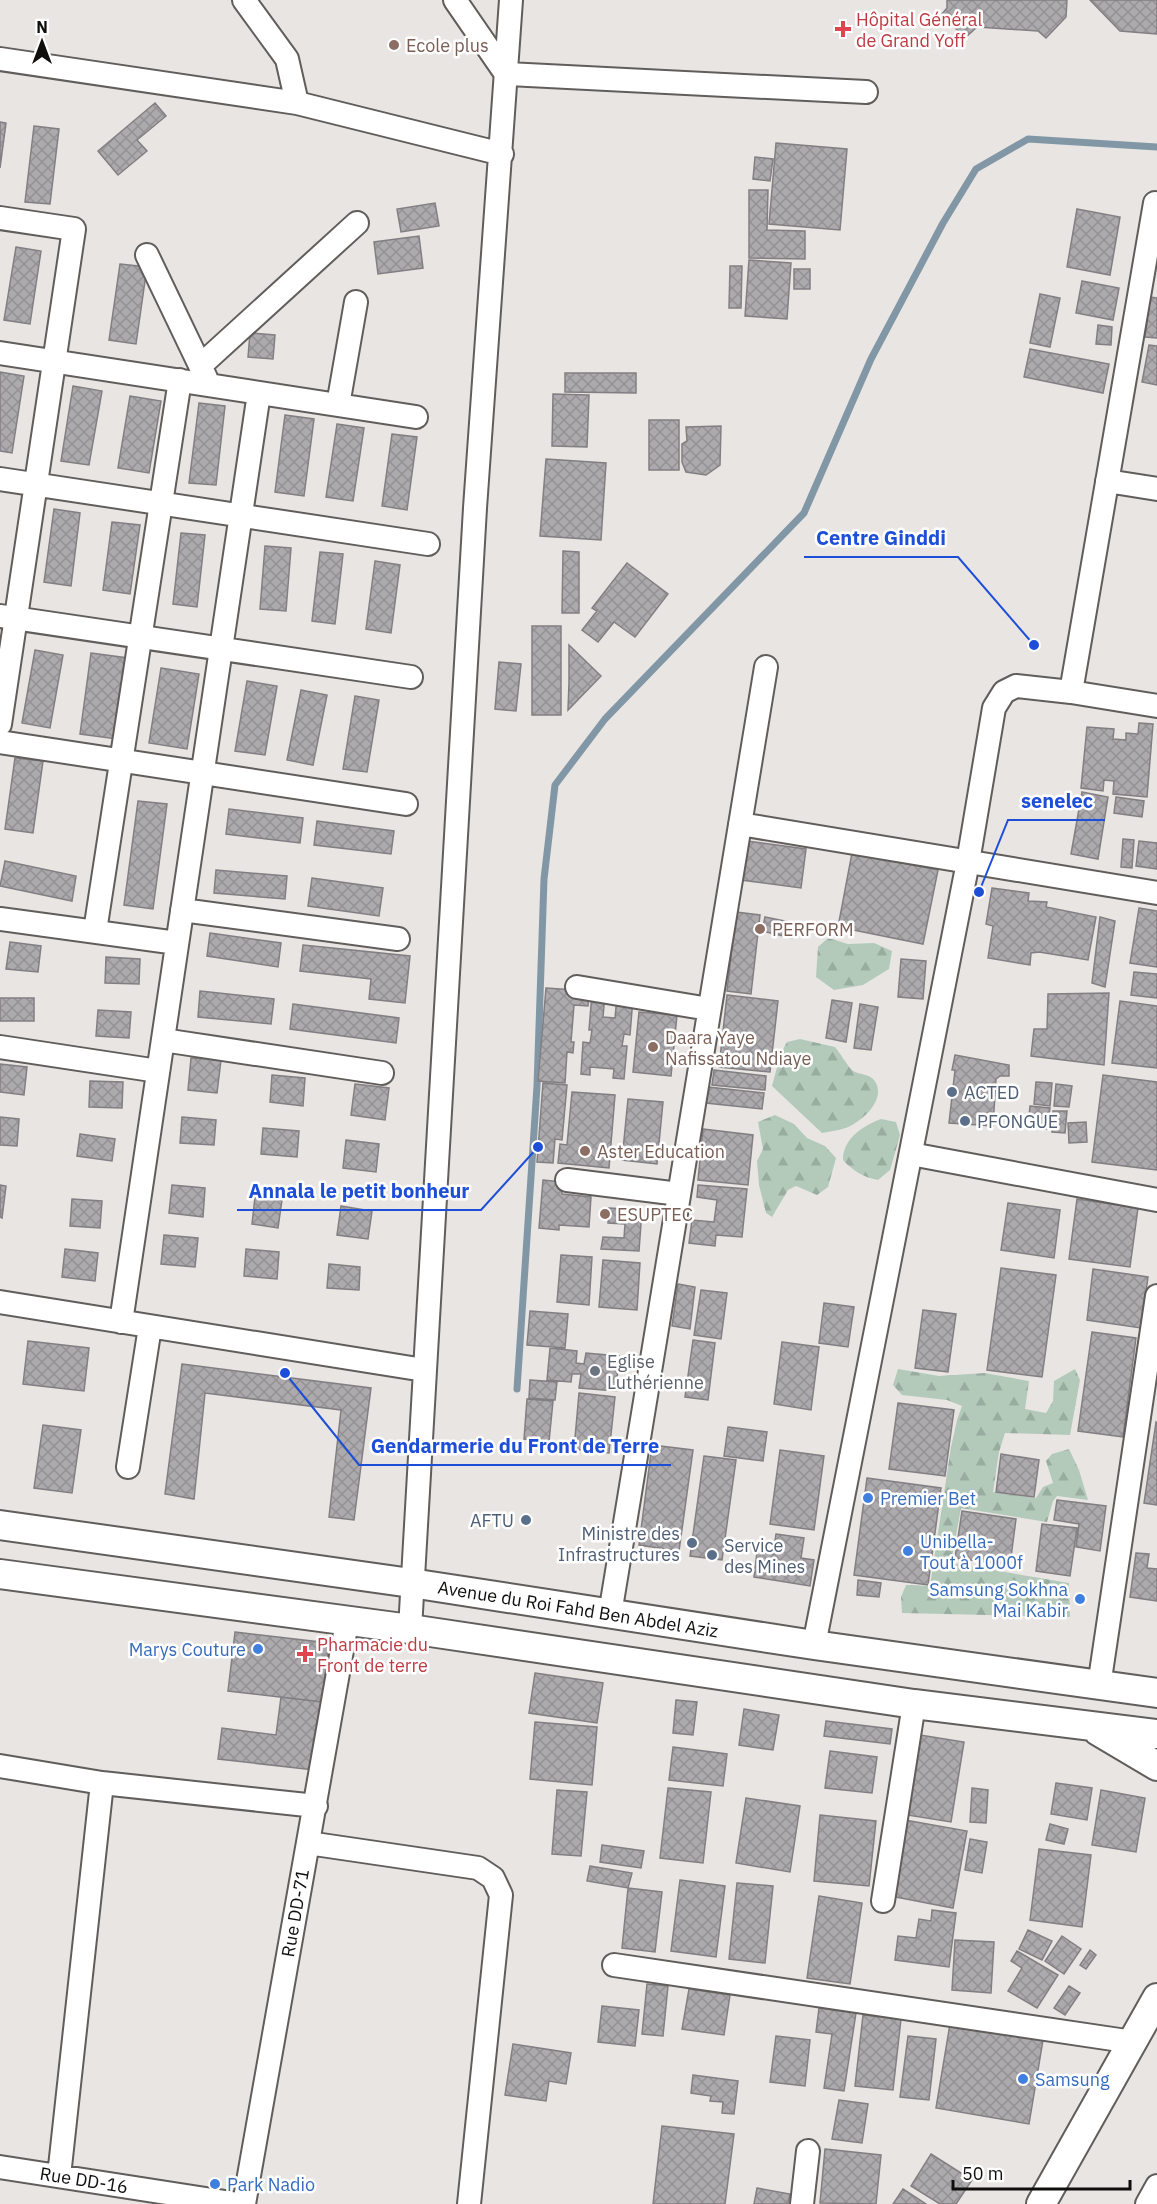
<svg xmlns="http://www.w3.org/2000/svg" width="1157" height="2204" viewBox="0 0 1157 2204" font-family="'IBM Plex Sans',sans-serif">
<style>
.forest{fill:url(#forest-firs)}
.lines{fill:none;stroke-linecap:round;stroke-linejoin:round}
.stream{stroke:#8297a6;stroke-width:7}
.building{fill:url(#building-cross-hatch);stroke:#827f82;stroke-width:1.5}
.minor-casing{stroke:#605d5b;stroke-width:26}
.major-casing{stroke:#605d5b;stroke-width:32}
.minor{stroke:#fff;stroke-width:22}
.major{stroke:#fff;stroke-width:28}
.health-dot{fill:#e0444e;stroke:#fff;stroke-width:2}
.education-dot{fill:#8d6e63;stroke:#fff;stroke-width:2}
.service-dot{fill:#5c6f8a;stroke:#fff;stroke-width:2}
.worship-dot{fill:#6b7280;stroke:#fff;stroke-width:2}
.shop-dot{fill:#3f7fe0;stroke:#fff;stroke-width:2}
.labels{text-anchor:middle;dominant-baseline:central;stroke-width:5;stroke-linejoin:round;paint-order:stroke}
.health-label{font-size:18px;fill:#be3a42;stroke:#fff;text-anchor:start}
.education-label{font-size:18px;fill:#785e54;stroke:#fff;text-anchor:start}
.service-label{font-size:18px;fill:#4e5e75;stroke:#fff;text-anchor:start}
.worship-label{font-size:18px;fill:#5b616d;stroke:#fff;text-anchor:start}
.shop-label{font-size:18px;fill:#366cbe;stroke:#fff;text-anchor:start}
.street-label{font-size:18px;fill:#0f0e0d;stroke:#fff}
.leader{fill:none;stroke:#1d4ed8;stroke-width:2}
.callout-dot{fill:#1d4ed8;stroke:#fff;stroke-width:2}
.callout-label{font-size:20px;text-anchor:middle;font-weight:bold;fill:#1d4ed8;stroke:#fff;stroke-width:5;stroke-linejoin:round;paint-order:stroke}
</style>
<defs>
<pattern id="forest-firs" width="22" height="20" patternUnits="userSpaceOnUse" patternTransform="scale(1.5)"><rect width="22" height="20" fill="#b3cabb"/><path d="M5 1l3.5 6h-7zM16 11l3.5 6h-7z" fill="#99aca0"/></pattern>
<pattern id="building-cross-hatch" width="8" height="8" patternUnits="userSpaceOnUse" patternTransform="scale(1.5)"><rect width="8" height="8" fill="#adaaad"/><path d="M0 0l8 8M0 8l8-8" fill="none" stroke="#949194"/></pattern>
</defs>
<rect width="100%" height="100%" fill="#e9e5e3"/>
<path class="forest" d="M828,938L848,944L874,943L892,951L889,969L863,985L834,990L816,977L818,947Z
M800,1039L835,1047C840,1053 847,1065 852,1070C859,1076 870,1072 876,1083C884,1099 867,1116 854,1124C844,1130 833,1131 822,1133L772,1086L781,1053L787,1042Z
M775,1115L794,1124L807,1138L825,1146L836,1158L828,1187L817,1195L796,1186L788,1190L772,1217L766,1213L759,1185L757,1161L763,1149L758,1122Z
M881,1119L896,1122L900,1135L895,1153L890,1170L878,1180C863,1177 853,1171 843,1160C843,1138 863,1126 881,1119Z
M898,1369L939,1376L985,1373L1029,1381L1025,1409L1046,1413L1053,1401L1054,1381L1075,1369L1080,1380L1070,1435L1005,1433L999,1452L993,1492L1036,1498L1043,1487L1053,1483L1046,1461L1052,1454L1069,1449L1079,1470L1088,1500L1057,1496L1053,1501L1047,1522L961,1508L951,1563L1069,1583L1070,1617L902,1613L901,1597L906,1585L930,1586L951,1447L957,1420L962,1406L947,1400L902,1395L893,1385Z"/>
<g class="lines">
<path class="stream" d="M517,1389L537,1086L544,879L555,785L605,719L804,513L871,359L943,223L976,169L1028,139L1157,147"/>
</g>
<path class="building" d="M947,0H1067L1066,17L1046,38L1038,31L977,27L965,38L942,14L947,8Z
M1090,0H1157V34L1120,31Z
M155,103L166,116L137,140L147,151L118,175L98,151Z
M0,122L6,123L0,168Z
M34,126L59,129L50,204L25,202Z
M776,143L847,149L840,230L769,224Z
M755,157L773,159L770,181L753,179Z
M749,190H768L767,230L805,231V259L749,258Z
M435,203L439,226L401,232L397,209Z
M1077,209L1120,217L1110,275L1067,267Z
M419,236L423,268L378,274L374,242Z
M16,247L41,251L30,324L4,320Z
M749,260L791,263L787,319L745,316Z
M120,264L147,267L136,344L109,340Z
M730,266H742L741,308H729Z
M794,269H810V289H794Z
M1082,281L1119,288L1113,320L1076,313Z
M1040,294L1060,298L1050,347L1030,343Z
M1150,297L1157,298V338L1145,337Z
M1098,325L1112,327L1111,345L1096,344Z
M250,333L275,335L273,359L248,357Z
M1149,345L1157,346V385L1142,382Z
M1030,349L1109,364L1103,393L1024,377Z
M0,372L24,376L12,453L0,451Z
M565,373H636V393L565,392Z
M73,386L102,391L89,465L61,461Z
M553,394L589,395L587,447L552,446Z
M130,396L161,401L149,473L118,468Z
M199,403L225,406L216,485L189,483Z
M285,415L314,419L304,496L275,492Z
M649,420H679V470H649Z
M337,424L364,428L353,501L326,497Z
M721,426L720,465L706,475L686,472L682,462V444L687,441L686,427Z
M392,434L417,437L407,510L382,506Z
M546,459L606,463L601,540L540,536Z
M54,509L80,513L71,586L44,582Z
M112,522L140,525L130,594L103,590Z
M181,533L205,535L197,607L173,604Z
M265,546L291,548L286,611L260,609Z
M563,551L579,552V613H562Z
M320,552L343,554L335,624L312,621Z
M375,561L400,565L391,633L366,629Z
M627,563L668,594L635,637L614,622L598,642L582,630L597,611L592,608Z
M532,626H561V715H532Z
M569,645L601,676L568,710L569,682Z
M35,650L63,655L50,728L22,723Z
M91,653L128,658L117,739L80,734Z
M499,662L521,664L516,711L495,709Z
M161,668L199,674L187,749L149,743Z
M247,681L277,686L265,755L235,751Z
M301,690L327,695L313,765L287,760Z
M355,696L379,700L367,772L343,769Z
M1139,723L1153,724L1147,797L1113,794L1114,781L1104,780L1103,791L1081,788L1087,727L1114,729L1113,739L1126,740V733L1138,734Z
M15,758L43,761L33,833L5,829Z
M1082,792L1108,797L1098,859L1071,854Z
M1116,797L1144,801L1142,817L1114,813Z
M138,801L167,804L153,909L124,905Z
M229,809L303,818L300,843L226,834Z
M317,821L394,831L391,854L314,845Z
M1123,839L1134,840L1132,868L1121,867Z
M747,841L806,849L801,888L741,880Z
M1139,841L1157,843V869L1136,866Z
M852,853L938,870L923,944L838,927Z
M5,861L76,876L72,901L0,886Z
M216,870L287,876L285,899L214,893Z
M312,878L383,888L379,916L308,906Z
M992,888L1029,893L1028,901L1047,902L1046,907L1096,917L1088,960L1039,952L1031,953L1030,965L988,958L993,926L986,924Z
M1139,908L1157,911V967L1130,963Z
M736,912L760,915L751,994L727,991Z
M765,917L795,923L792,938L762,931Z
M1100,917L1115,921L1105,987L1092,983Z
M210,933L281,943L278,967L207,956Z
M10,942L41,946L38,972L6,969Z
M303,945L410,956L405,1003L369,999L371,979L300,971Z
M106,957L140,959L139,984L105,983Z
M901,959L926,961L923,999L898,997Z
M1134,972L1157,974V998L1131,995Z
M546,988L589,991L588,1006L574,1005L571,1042H574L573,1053L567,1052L565,1083L538,1081Z
M200,991L274,999L271,1024L198,1017Z
M592,993L605,994L603,1017L615,1018L617,997L633,998L630,1035L624,1034L622,1046H627L624,1079L613,1078L614,1069L590,1067V1075L581,1074L583,1042L590,1043L592,1030H589Z
M1109,993L1104,1065L1031,1056L1034,1029H1047L1048,994Z
M727,995L778,1001L770,1072L719,1067Z
M0,998H34V1021H0Z
M832,1000L852,1003L846,1042L826,1038Z
M1120,1001L1157,1006V1068L1112,1063Z
M293,1004L399,1018L396,1043L290,1029Z
M860,1004L878,1007L871,1050L854,1048Z
M98,1010L131,1012L129,1038L96,1036Z
M639,1012L677,1015L671,1076L633,1072Z
M955,1055L1009,1065V1076H1000L996,1079L993,1126L949,1123L955,1070H952Z
M191,1058L221,1060L217,1093L188,1090Z
M0,1064L27,1067L24,1095L0,1092Z
M714,1070L766,1076L765,1090L712,1085Z
M272,1075L305,1078L303,1106L270,1102Z
M1103,1075L1157,1082V1170L1092,1162Z
M90,1081L123,1082L122,1108L89,1107Z
M1036,1082L1052,1083L1050,1106L1034,1104Z
M543,1083L567,1085L562,1140L555,1139L553,1163L537,1162Z
M355,1084L389,1088L385,1120L351,1115Z
M1056,1084L1072,1086L1069,1107L1054,1106Z
M708,1087L764,1093L762,1109L706,1103Z
M572,1092L615,1095L609,1168L558,1163L560,1144L567,1145Z
M628,1099L663,1102L657,1164L622,1160Z
M1030,1106L1050,1108L1047,1129L1028,1127Z
M1053,1111H1067L1065,1133L1052,1132Z
M0,1117L19,1119L17,1146L0,1145Z
M182,1117L216,1120L214,1145L180,1143Z
M1086,1122L1087,1142L1069,1143L1068,1123Z
M263,1128L299,1131L297,1157L261,1154Z
M703,1129L753,1135L748,1185L698,1180Z
M80,1134L115,1139L112,1161L77,1156Z
M346,1140L379,1144L376,1172L343,1168Z
M543,1180L562,1182V1194L591,1197L589,1227L559,1225V1230L539,1228Z
M0,1185L6,1186L2,1218L0,1217Z
M172,1185L205,1188L203,1217L169,1213Z
M698,1185L747,1189L742,1237L716,1235L715,1246L689,1243L692,1220L714,1222L717,1200L697,1197Z
M255,1197L282,1200L278,1228L252,1224Z
M72,1199L102,1201L100,1228L70,1226Z
M1077,1199L1138,1208L1130,1267L1069,1259Z
M1008,1203L1060,1210L1054,1258L1001,1250Z
M341,1206L372,1211L368,1239L337,1235Z
M609,1208L642,1210L639,1251L601,1249L603,1237L624,1238L625,1224L608,1223Z
M164,1235L198,1238L195,1267L161,1264Z
M65,1249L98,1253L95,1281L62,1277Z
M246,1249L279,1252L277,1279L244,1276Z
M561,1255L592,1257L589,1305L557,1302Z
M603,1260L640,1263L637,1310L599,1307Z
M329,1264L360,1267L359,1290L327,1288Z
M1001,1268L1056,1275L1042,1377L987,1370Z
M1093,1269L1148,1277L1141,1328L1087,1320Z
M678,1284L695,1287L690,1329L672,1326Z
M701,1290L727,1293L721,1339L694,1335Z
M824,1303L854,1307L848,1347L819,1343Z
M923,1310L956,1314L948,1372L915,1368Z
M530,1311L568,1314L565,1348L527,1345Z
M1092,1332L1136,1338L1123,1437L1078,1431Z
M693,1340L715,1343L708,1400L685,1397Z
M28,1341L89,1348L84,1391L23,1384Z
M782,1342L819,1347L811,1410L774,1404Z
M550,1348L577,1351L576,1363L584,1364L586,1353L619,1356L616,1391L579,1388L581,1374H572L571,1382L547,1380Z
M182,1364L371,1388L354,1520L329,1517L341,1410L205,1393L194,1499L165,1494Z
M530,1380L557,1382L555,1400L529,1398Z
M579,1393L615,1397L609,1453L574,1449Z
M527,1399L553,1401L549,1442L524,1439Z
M898,1403L954,1410L945,1476L889,1469Z
M1156,1422L1157,1423V1505L1144,1503Z
M43,1425L81,1430L72,1493L34,1488Z
M728,1427L767,1432L763,1461L724,1456Z
M652,1445L693,1450L679,1551L639,1545Z
M780,1450L824,1456L814,1530L770,1524Z
M1001,1454L1039,1460L1034,1497L996,1492Z
M704,1456L736,1460L722,1560L690,1556Z
M867,1478L941,1488L928,1585L854,1575Z
M1057,1500L1106,1506L1100,1551L1076,1547L1079,1524L1054,1520Z
M962,1511L1016,1519L1010,1565L955,1558Z
M1042,1524L1077,1528L1070,1576L1036,1571Z
M776,1534L804,1538L801,1558L814,1560L810,1586L754,1577L757,1552L773,1554Z
M1136,1553L1149,1554L1147,1568L1157,1569V1601L1130,1597Z
M858,1580L881,1583L879,1597L857,1595Z
M235,1632L329,1643L322,1702L228,1691Z
M535,1673L603,1683L597,1723L529,1713Z
M281,1697L322,1702L314,1770L218,1759L222,1728L276,1735Z
M676,1700L697,1702L693,1735L673,1733Z
M744,1709L779,1715L773,1750L739,1745Z
M826,1721L892,1729L890,1744L824,1736Z
M535,1722L597,1727L592,1785L530,1779Z
M920,1735L964,1742L951,1822L907,1815Z
M673,1747L727,1754L723,1786L669,1780Z
M830,1751L877,1757L872,1793L825,1788Z
M1056,1783L1092,1788L1087,1820L1051,1814Z
M668,1788L711,1792L703,1863L660,1858Z
M972,1788L988,1790L986,1823L970,1822Z
M557,1790L587,1792L581,1856L552,1854Z
M1101,1790L1145,1798L1136,1852L1092,1845Z
M746,1798L800,1806L790,1872L736,1863Z
M820,1815L876,1821L869,1886L814,1881Z
M905,1820L967,1831L953,1908L890,1896Z
M1050,1824L1068,1829L1064,1844L1046,1840Z
M970,1839L987,1842L982,1873L965,1870Z
M602,1845L644,1851L641,1868L600,1862Z
M1039,1849L1091,1855L1082,1927L1030,1920Z
M590,1866L632,1873L628,1888L587,1881Z
M680,1880L725,1886L716,1957L671,1951Z
M737,1883L773,1886L765,1963L729,1959Z
M628,1888L662,1892L655,1952L622,1948Z
M819,1896L862,1903L850,1984L807,1978Z
M932,1910L956,1913L949,1967L895,1960L898,1936L916,1938L919,1919L931,1921Z
M1028,1930L1052,1941L1042,1960L1019,1949Z
M1062,1936L1081,1949L1064,1974L1045,1961Z
M955,1940L994,1942L991,1993L952,1990Z
M1090,1950L1096,1955L1086,1969L1080,1965Z
M1017,1951L1058,1975L1037,2008L1008,1991L1022,1968L1011,1961Z
M647,1984L668,1986L663,2036L642,2034Z
M1069,1986L1080,1993L1065,2015L1054,2008Z
M689,1989L730,1995L724,2035L682,2029Z
M602,2006L639,2010L635,2046L598,2042Z
M819,2008L856,2013L844,2091L824,2088L832,2034L816,2032Z
M863,2015L901,2019L893,2090L855,2086Z
M951,2018L1044,2034L1029,2124L936,2108Z
M776,2036L810,2040L805,2086L770,2082Z
M908,2036L936,2039L929,2100L900,2097Z
M513,2044L571,2053L566,2084L549,2081L546,2101L505,2095Z
M693,2075L738,2081L734,2114L722,2113L723,2102L710,2101L711,2096L691,2093Z
M839,2100L868,2104L862,2143L832,2139Z
M662,2126L734,2134L725,2204H653Z
M825,2149L881,2155L876,2204L820,2203Z
M931,2154L972,2180L956,2204H940L911,2186Z
M757,2188L790,2194L788,2204H754Z
M903,2189L926,2204H893Z"/>
<g class="lines">
<defs>
<path id="minor" d="M244,0L287,59L297,103
M455,0L506,74L866,92
M0,59L297,103L502,154
M0,218L74,229L0,724
M147,255L206,378
M0,353L416,417
M200,366L357,223
M338,405L356,302
M0,479L428,544
M1107,481L1157,489
M0,616L411,677
M1071,692L1155,203
M0,742L406,804
M740,824L1157,893
M182,910L398,939
M0,919L177,943
M95,931L180,380
M577,987L709,1009
M163,1040L382,1073
M0,1047L158,1071
M911,1154L1157,1200
M567,1180L679,1194
M0,1302L424,1370
M121,1322L259,393
M128,1467L150,1327
M610,1614L766,667
M410,1629L475,508L511,0
M814,1645L968,862L994,708L1004,692L1016,686L1071,692L1157,706
M1099,1686L1157,1296
M0,1766L102,1783L316,1806
M308,1843L478,1868L493,1878L501,1895L469,2204
M883,1901L914,1704
M614,1965L1133,2042
M0,2167L238,2204
M59,2176L102,1783
M244,2204L347,1622
M802,2204L808,2151
M1147,2204L1157,2186"/>
<path id="major" d="M0,1525L411,1583L814,1645L1157,1693
M0,1574L410,1629L914,1704L1157,1734
M1098,1731L1157,1766
M1041,2204L1157,1998"/>
</defs>
<use href="#minor" class="minor-casing"/>
<use href="#major" class="major-casing"/>
<use href="#minor" class="minor"/>
<use href="#major" class="major"/>
</g>
<g class="health-dot">
<path d="M840 20h6v6h6v6h-6v6h-6v-6h-6v-6h6z"/>
<path d="M302 1645h6v6h6v6h-6v6h-6v-6h-6v-6h6z"/>
</g>
<g class="education-dot">
<circle cx="394" cy="45" r="6"/>
<circle cx="760" cy="929" r="6"/>
<circle cx="653" cy="1047" r="6"/>
<circle cx="585" cy="1151" r="6"/>
<circle cx="605" cy="1214" r="6"/>
</g>
<g class="service-dot">
<circle cx="952" cy="1092" r="6"/>
<circle cx="965" cy="1121" r="6"/>
<circle cx="526" cy="1520" r="6"/>
<circle cx="692" cy="1543" r="6"/>
<circle cx="712" cy="1555" r="6"/>
</g>
<circle class="worship-dot" cx="595" cy="1371" r="6"/>
<g class="shop-dot">
<circle cx="868" cy="1498" r="6"/>
<circle cx="908" cy="1551" r="6"/>
<circle cx="1080" cy="1599" r="6"/>
<circle cx="258" cy="1649" r="6"/>
<circle cx="1023" cy="2079" r="6"/>
<circle cx="215" cy="2184" r="6"/>
</g>
<g class="labels">
<g class="health-label">
<text x="856" y="19">Hôpital Général<tspan x="856" dy="21">de Grand Yoff</tspan></text>
<text x="317" y="1644">Pharmacie du<tspan x="317" dy="21">Front de terre</tspan></text>
</g>
<g class="education-label">
<text x="406" y="45">Ecole plus</text>
<text x="772" y="929">PERFORM</text>
<text x="665" y="1037">Daara Yaye<tspan x="665" dy="21">Nafissatou Ndiaye</tspan></text>
<text x="597" y="1151">Aster Education</text>
<text x="617" y="1214">ESUPTEC</text>
</g>
<g class="service-label">
<text x="964" y="1092">ACTED</text>
<text x="977" y="1121">PFONGUE</text>
<text x="514" y="1520" text-anchor="end">AFTU</text>
<text x="680" y="1533" text-anchor="end">Ministre des<tspan x="680" dy="21">Infrastructures</tspan></text>
<text x="724" y="1545">Service<tspan x="724" dy="21">des Mines</tspan></text>
</g>
<g class="worship-label">
<text x="607" y="1361">Eglise<tspan x="607" dy="21">Luthérienne</tspan></text>
</g>
<g class="shop-label">
<text x="880" y="1498">Premier Bet</text>
<text x="920" y="1541">Unibella-<tspan x="920" dy="21">Tout à 1000f</tspan></text>
<text x="1068" y="1589" text-anchor="end">Samsung Sokhna<tspan x="1068" dy="21">Mai Kabir</tspan></text>
<text x="246" y="1649" text-anchor="end">Marys Couture</text>
<text x="1035" y="2079">Samsung</text>
<text x="227" y="2184">Park Nadio</text>
</g>
<g class="street-label">
<text transform="translate(578 1609) rotate(9)">Avenue du Roi Fahd Ben Abdel Aziz</text>
<text transform="translate(295 1913) rotate(-80)">Rue DD-71</text>
<text transform="translate(84 2180) rotate(9)">Rue DD-16</text>
</g>
</g>
<path class="leader" d="M1034 645L958 557H804M979 892L1008 820H1105M538 1147L481 1210H237M285 1373L359 1465H671"/>
<g class="callout-dot">
<circle cx="1034" cy="645" r="6"/>
<circle cx="979" cy="892" r="6"/>
<circle cx="538" cy="1147" r="6"/>
<circle cx="285" cy="1373" r="6"/>
</g>
<g class="callout-label">
<text x="881" y="545">Centre Ginddi</text>
<text x="1057" y="808">senelec</text>
<text x="359" y="1198">Annala le petit bonheur</text>
<text x="515" y="1453">Gendarmerie du Front de Terre</text>
</g>
<g transform="translate(42 42)" stroke="#ffffff" stroke-width="4.5" paint-order="stroke">
<path d="M0-4.5L10 22L0 15L-10 22Z" fill="#0f0e0d"/>
<text y="-9" font-size="16" font-weight="bold" text-anchor="middle" fill="#0f0e0d">N</text>
</g>
<path d="M953 2180v9h177v-9" fill="none" stroke="#0f0e0d" stroke-width="3"/>
<text x="962" y="2180" font-size="18" fill="#0f0e0d" stroke="#ffffff" stroke-width="4.5" paint-order="stroke">50 m</text>
</svg>
